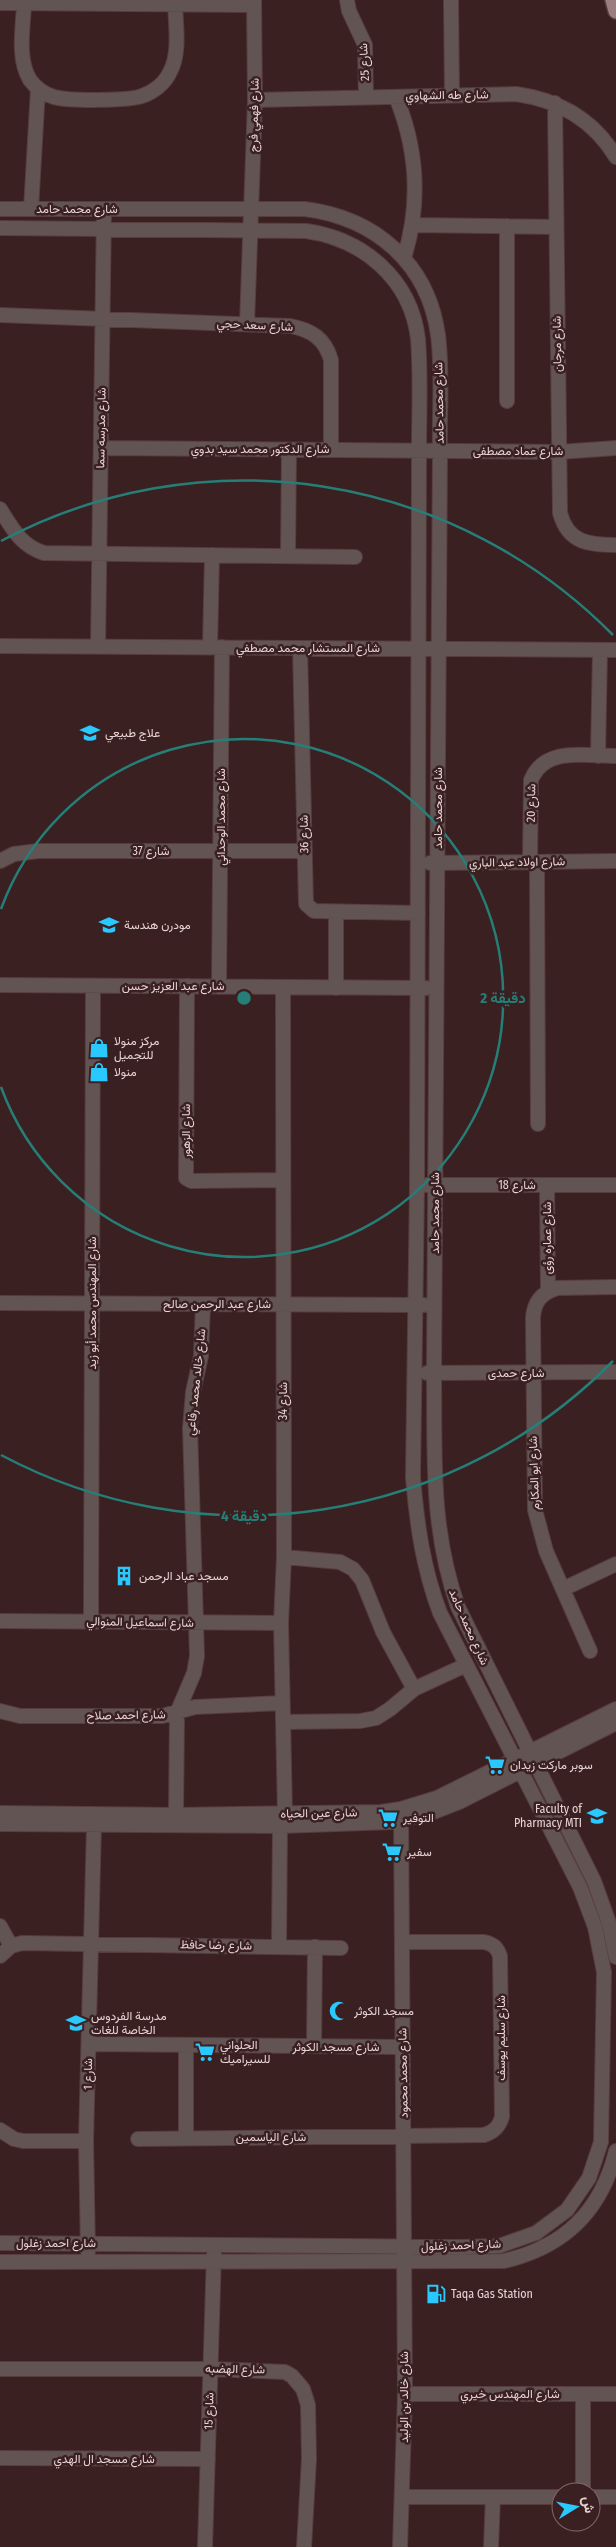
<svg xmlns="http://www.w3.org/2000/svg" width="616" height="2547" viewBox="0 0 616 2547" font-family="'Fira Sans Condensed',Vazirmatn,sans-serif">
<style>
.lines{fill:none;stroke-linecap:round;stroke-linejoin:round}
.minor-casing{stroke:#573d3e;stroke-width:16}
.major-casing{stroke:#573d3e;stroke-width:18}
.minor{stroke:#635454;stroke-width:14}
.major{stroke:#9b7e7f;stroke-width:15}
.ring{fill:none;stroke:#257f78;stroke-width:2.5}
.labels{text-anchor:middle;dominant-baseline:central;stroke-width:5;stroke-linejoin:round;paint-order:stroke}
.street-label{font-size:12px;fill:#e7d4d4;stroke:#3b2021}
.poi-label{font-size:12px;fill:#e7d4d4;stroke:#3b2021;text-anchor:start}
.centre{fill:#257f78;stroke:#3b2021;stroke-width:2.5}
.ring-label{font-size:15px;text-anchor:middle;font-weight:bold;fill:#257f78;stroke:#3b2021;stroke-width:5;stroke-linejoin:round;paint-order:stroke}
</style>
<rect width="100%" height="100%" fill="#3b2021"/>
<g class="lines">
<defs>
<path id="minor" d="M347,0L349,11L365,45L366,97
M451,0L452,95
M0,3L254,5
M24,5C23,28 17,59 30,80C36,88 44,94 54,97C68,101 128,101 142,96C154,92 165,83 170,72C181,52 175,22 175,0
M396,97C418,151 421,203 404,258
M255,100L516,94C559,100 593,119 616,157
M555,103L560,513C568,543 589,545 616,545
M0,209H305C375,218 428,263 438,335C443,373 439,413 440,451L434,1373C435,1455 430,1527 458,1607L594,1881L609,1923L616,1957
M31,209L38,89
M413,225L556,227
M507,226V401
M0,228L306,231C363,239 411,279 418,339C421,376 419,414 419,450L417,1185L413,1477C417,1525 423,1568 440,1613L580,1887L595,1927L604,1972L601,2142L589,2178L567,2210L536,2233L499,2246L461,2247L0,2243
M0,315L290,326C312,330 325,339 331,360V450
M247,324L255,100L254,0
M101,448L559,452L616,448
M0,509C12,528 21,546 44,553L355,557
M288,556L289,450
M0,646L616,650
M98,647L104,209
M210,647L212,555
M300,648L306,904L314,911L418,913
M598,756L600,650
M0,861L14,854L38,851H305
M530,862L531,780C545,746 585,756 616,756
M537,862L538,1124
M430,863L616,861
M0,985L426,988
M187,986L186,1178L191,1181L282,1180
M219,987L222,647
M283,987L284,1557L281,1623L285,1814
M336,988V912
M427,1185H616
M547,1185L548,1291
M0,1303L424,1305
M427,1373L616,1372
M284,1557L340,1562L353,1569L362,1580L383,1632L414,1689
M563,1589L616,1564
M0,1621L281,1623
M91,1621L93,986
M590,1651L546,1551L535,1510L533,1318C534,1302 541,1293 557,1288L616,1287
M0,1711L20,1716H162L195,1707L282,1703
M283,1722L360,1721L376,1718L390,1709L414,1689L466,1665
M0,1813L176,1815L381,1812L401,1809L437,1798L616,1709
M176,1815L177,1713L194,1673L197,1656L190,1428L193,1392L201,1356L203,1304
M0,1824L280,1826L392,1822L431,1813L459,1802L616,1723
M0,1926L11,1946
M279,1947L280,1826
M0,1956L11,1946L22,1943L341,1948
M89,2044L402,2047
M314,2046L315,1947
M0,2130L14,2139L23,2141H86
M186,2137V2045
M138,2139L484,2135C494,2132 499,2127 502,2117L500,1956C497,1947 493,1944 484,1942H402
M88,2252L86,2141L94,1825
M0,2262L504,2261C564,2247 601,2212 616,2151
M0,2369H211L285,2372L292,2376L303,2389L308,2405L309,2459L304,2547
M405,2394H616
M0,2458L208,2459
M583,2492V2394
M403,2497H561
M591,2497H616
M205,2547L214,2253
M400,2547L405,2394L401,1809
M491,2547L493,2497"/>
<path id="major" d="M613,0L616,11"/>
</defs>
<use href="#minor" class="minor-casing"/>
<use href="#major" class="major-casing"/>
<use href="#minor" class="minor"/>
<use href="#major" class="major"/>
</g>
<g class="ring">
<path d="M1 909A259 259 0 1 1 1 1087"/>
<path d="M613 1361A518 518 0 0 1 1 1455M1 541A518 518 0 0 1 613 635"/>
</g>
<defs>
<symbol id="university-bare" viewBox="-9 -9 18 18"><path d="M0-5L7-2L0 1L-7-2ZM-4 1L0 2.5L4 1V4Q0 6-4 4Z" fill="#29c8ff" stroke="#3b2021" stroke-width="2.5" paint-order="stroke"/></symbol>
<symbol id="shop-bare" viewBox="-9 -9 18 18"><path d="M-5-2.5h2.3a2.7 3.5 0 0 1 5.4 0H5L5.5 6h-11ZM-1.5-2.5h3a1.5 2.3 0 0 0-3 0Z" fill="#29c8ff" stroke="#3b2021" stroke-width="2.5" paint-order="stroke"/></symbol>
<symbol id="building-bare" viewBox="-9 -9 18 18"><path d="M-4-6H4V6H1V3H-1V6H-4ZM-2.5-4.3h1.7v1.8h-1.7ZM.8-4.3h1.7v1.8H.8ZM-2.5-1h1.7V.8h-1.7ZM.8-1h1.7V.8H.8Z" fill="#29c8ff" stroke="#3b2021" stroke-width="2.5" paint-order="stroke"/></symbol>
<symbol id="supermarket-bare" viewBox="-9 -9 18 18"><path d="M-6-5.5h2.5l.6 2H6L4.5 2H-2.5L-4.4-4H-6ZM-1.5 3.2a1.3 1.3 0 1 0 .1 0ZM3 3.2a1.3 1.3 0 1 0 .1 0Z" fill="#29c8ff" stroke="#3b2021" stroke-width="2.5" paint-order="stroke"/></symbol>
<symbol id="mosque-bare" viewBox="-9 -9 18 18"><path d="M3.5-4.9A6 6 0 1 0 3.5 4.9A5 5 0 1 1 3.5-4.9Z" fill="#29c8ff" stroke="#3b2021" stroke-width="2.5" paint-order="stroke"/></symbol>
<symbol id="school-bare" viewBox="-9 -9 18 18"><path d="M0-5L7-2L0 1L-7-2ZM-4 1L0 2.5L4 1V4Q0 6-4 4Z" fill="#29c8ff" stroke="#3b2021" stroke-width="2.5" paint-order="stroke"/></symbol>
<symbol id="fuel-bare" viewBox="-9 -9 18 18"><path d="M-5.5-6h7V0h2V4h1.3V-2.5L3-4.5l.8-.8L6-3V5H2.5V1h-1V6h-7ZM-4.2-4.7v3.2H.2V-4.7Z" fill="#29c8ff" stroke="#3b2021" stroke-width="2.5" paint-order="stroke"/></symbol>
</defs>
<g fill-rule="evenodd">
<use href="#university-bare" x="76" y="719" width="28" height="28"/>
<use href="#university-bare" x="95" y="911" width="28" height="28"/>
<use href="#shop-bare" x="85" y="1034" width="28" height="28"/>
<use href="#shop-bare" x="85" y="1058" width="28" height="28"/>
<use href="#building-bare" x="110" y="1562" width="28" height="28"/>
<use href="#supermarket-bare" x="481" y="1751" width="28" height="28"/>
<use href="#university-bare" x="583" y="1802" width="28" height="28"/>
<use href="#supermarket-bare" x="374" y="1804" width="28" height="28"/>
<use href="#supermarket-bare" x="378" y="1838" width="28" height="28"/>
<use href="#mosque-bare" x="325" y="1997" width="28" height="28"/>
<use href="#school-bare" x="62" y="2009" width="28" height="28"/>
<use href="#supermarket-bare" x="191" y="2038" width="28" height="28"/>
<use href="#fuel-bare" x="422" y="2280" width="28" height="28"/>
</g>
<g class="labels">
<g class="street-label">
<text transform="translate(364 62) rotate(-93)">شارع 25</text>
<text transform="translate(447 95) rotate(-1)">شارع طه الشهاوي</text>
<text transform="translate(254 115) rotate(-89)">شارع فهمي فرج</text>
<text x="77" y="209">شارع محمد حامد</text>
<text transform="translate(255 325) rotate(3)">شارع سعد حجي</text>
<text transform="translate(557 344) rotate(-91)">شارع مرجان</text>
<text transform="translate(439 403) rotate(-91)">شارع محمد حامد</text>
<text transform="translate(101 428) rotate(-89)">شارع مدرسه سما</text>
<text x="260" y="449">شارع الدكتور محمد سيد بدوي</text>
<text x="518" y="451">شارع عماد مصطفى</text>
<text x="308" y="648">شارع المستشار محمد مصطفي</text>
<text transform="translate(531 803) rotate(-89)">شارع 20</text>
<text transform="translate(438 808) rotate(-90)">شارع محمد حامد</text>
<text transform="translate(221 817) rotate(-90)">شارع محمد الوحداني</text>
<text transform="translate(304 834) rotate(-91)">شارع 36</text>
<text x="151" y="851">شارع 37</text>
<text transform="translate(517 862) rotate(-1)">شارع اولاد عبد الباري</text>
<text x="173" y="986">شارع عبد العزيز حسن</text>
<text transform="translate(186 1131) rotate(-90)">شارع الزهور</text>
<text x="517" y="1185">شارع 18</text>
<text transform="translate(435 1213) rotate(-90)">شارع محمد حامد</text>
<text transform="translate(547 1238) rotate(-90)">شارع عماره رؤى</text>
<text transform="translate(92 1303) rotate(-90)">شارع المهندس محمد أبو زيد</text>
<text x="217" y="1304">شارع عبد الرحمن صالح</text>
<text x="516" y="1373">شارع حمدى</text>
<text transform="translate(196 1382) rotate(-84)">شارع خالد محمد رفاعي</text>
<text transform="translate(283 1401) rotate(-90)">شارع 34</text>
<text transform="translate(534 1473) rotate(-92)">شارع ابو المكارم</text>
<text transform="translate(140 1622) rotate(1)">شارع اسماعيل المنوالي</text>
<text transform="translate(469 1627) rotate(66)">شارع محمد حامد</text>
<text transform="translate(126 1715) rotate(-1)">شارع احمد صلاح</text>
<text transform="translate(319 1813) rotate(-1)">شارع عين الحياه</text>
<text transform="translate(216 1945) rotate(1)">شارع رضا حافظ</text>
<text transform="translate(501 2038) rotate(-90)">شارع سليم يوسف</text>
<text x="336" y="2047">شارع مسجد الكوثر</text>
<text transform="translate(403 2073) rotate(-91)">شارع محمد محمود</text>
<text transform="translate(88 2074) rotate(-89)">شارع 1</text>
<text x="271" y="2137">شارع الياسمين</text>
<text x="56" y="2243">شارع احمد زغلول</text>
<text transform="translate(461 2245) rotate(-2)">شارع احمد زغلول</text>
<text transform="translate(235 2369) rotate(1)">شارع الهضبه</text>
<text x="510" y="2394">شارع المهندس خيري</text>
<text transform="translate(404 2397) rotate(-90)">شارع خالد بن الوليد</text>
<text transform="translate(209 2411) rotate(-88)">شارع 15</text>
<text x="104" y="2459">شارع مسجد ال الهدي</text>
</g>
<g class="poi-label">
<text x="105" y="733">علاج طبيعي</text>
<text x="124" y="925">مودرن هندسة</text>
<text x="114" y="1041">مركز منولا<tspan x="114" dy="14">للتجميل</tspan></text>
<text x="114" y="1072">منولا</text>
<text x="139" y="1576">مسجد عباد الرحمن</text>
<text x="510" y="1765">سوبر ماركت زيدان</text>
<text x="582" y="1809" text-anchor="end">Faculty of<tspan x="582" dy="14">Pharmacy MTI</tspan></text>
<text x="403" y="1818">التوفير</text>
<text x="407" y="1852">سفير</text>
<text x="354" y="2011">مسجد الكوثر</text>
<text x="91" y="2016">مدرسة الفردوس<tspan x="91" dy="14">الخاصة للغات</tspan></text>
<text x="220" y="2045">الحلواني<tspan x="220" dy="14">للسيراميك</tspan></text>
<text x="451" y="2294">Taqa Gas Station</text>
</g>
</g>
<circle cx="244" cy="998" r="8" class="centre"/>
<g class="ring-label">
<text x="503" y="1003">2 دقيقة</text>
<text x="244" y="1521">4 دقيقة</text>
</g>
<g transform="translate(576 2507) rotate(80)"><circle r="24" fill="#3b2021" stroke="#806869"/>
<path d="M0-4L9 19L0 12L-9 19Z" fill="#29c8ff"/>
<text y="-8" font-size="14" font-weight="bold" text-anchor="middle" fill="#e7d4d4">ش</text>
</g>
</svg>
